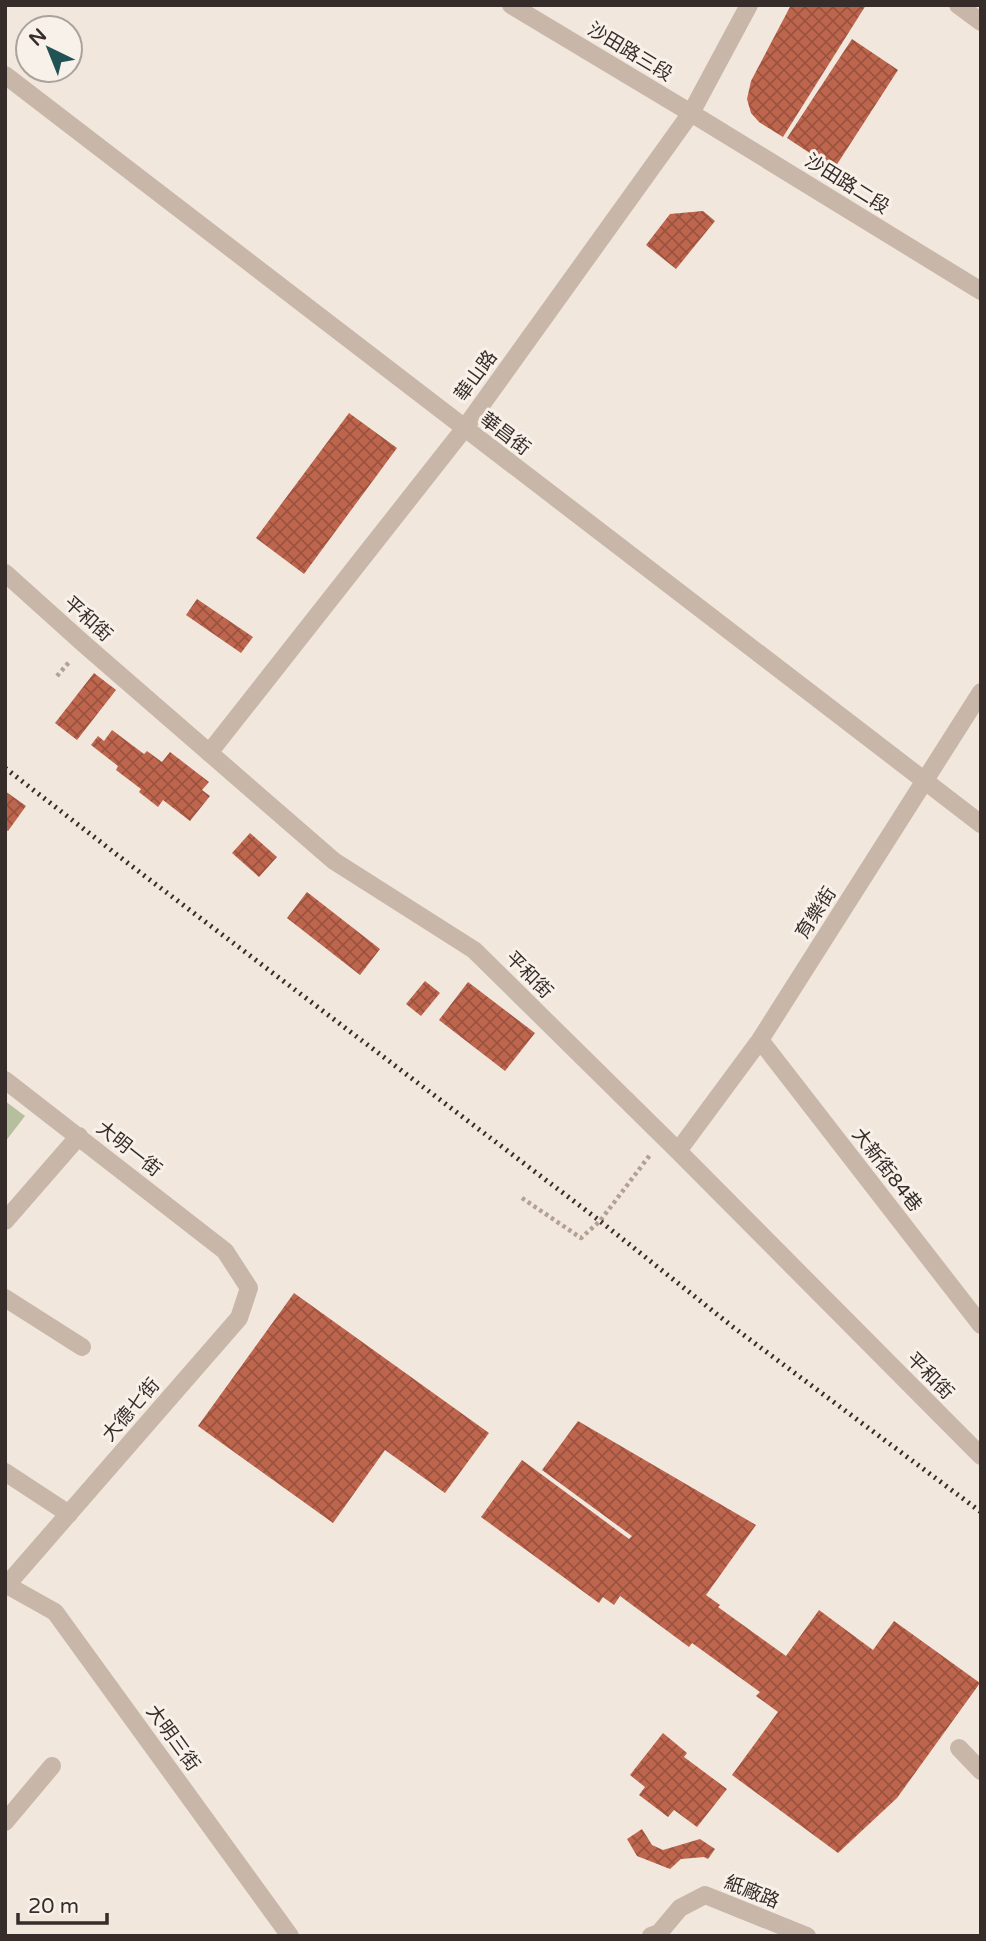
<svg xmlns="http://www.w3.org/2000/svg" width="986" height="1941" viewBox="0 0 986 1941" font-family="'Varela Round','Noto Sans TC',sans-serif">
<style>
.park{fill:#b5bf9e}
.building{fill:url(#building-cross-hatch)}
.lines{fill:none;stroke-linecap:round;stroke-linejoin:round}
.path{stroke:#b4a194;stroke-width:4.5;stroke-dasharray:3.5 3.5;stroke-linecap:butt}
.minor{stroke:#c8b6a9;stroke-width:18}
.rail{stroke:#362c29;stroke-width:5;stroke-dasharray:2 5;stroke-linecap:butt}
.labels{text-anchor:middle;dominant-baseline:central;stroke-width:6;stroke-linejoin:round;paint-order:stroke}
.street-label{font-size:19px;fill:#362c29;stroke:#f8f1e9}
</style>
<defs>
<pattern id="building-cross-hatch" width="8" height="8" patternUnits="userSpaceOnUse" patternTransform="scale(1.75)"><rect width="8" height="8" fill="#be654d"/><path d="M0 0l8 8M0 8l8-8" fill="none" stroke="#9b5340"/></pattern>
</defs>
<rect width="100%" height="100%" fill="#f1e7dd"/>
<path class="park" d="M5,1101L25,1116L5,1142Z"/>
<path class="building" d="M791,5H866L783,137L759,122L751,113L747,99L751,81Z
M852,39L898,70L834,169L787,138Z
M703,211L715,221L676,269L646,245L670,214Z
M349,413L397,448L304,574L256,538Z
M197,599L253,637L241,653L186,615Z
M94,673L116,690L77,740L55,723Z
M112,730L144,754L147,751L162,762L170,752L209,782L202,790L210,796L190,821L163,800L158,807L139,792L141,789L116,770L118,766L91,745L98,736L104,741Z
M5,791L26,806L8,831L5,829Z
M250,833L277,857L259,877L232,853Z
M307,892L380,949L360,975L287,918Z
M425,981L440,993L421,1016L406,1004Z
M468,982L535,1033L505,1071L439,1020Z
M294,1293L489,1433L445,1493L385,1450L333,1523L198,1426Z
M578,1421L756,1525L706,1595L720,1605L718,1607L786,1656L819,1610L873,1650L894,1621L980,1683L897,1798L838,1853L732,1775L778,1712L756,1696L760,1692L692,1643L689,1647L620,1596L614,1605L603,1597L599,1603L481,1517L522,1460L629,1539L632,1536L542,1470Z
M663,1733L687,1753L684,1757L727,1789L697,1827L674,1810L668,1817L639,1795L645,1787L630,1775Z
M642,1829L652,1845L663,1850L700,1839L715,1849L708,1859L704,1857L681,1859L670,1869L637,1856L627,1839Z"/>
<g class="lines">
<path class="path" d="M57,676L70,661
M522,1198L581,1238L600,1221L650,1155"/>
<path class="minor" d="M511,5L691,113L981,291
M958,5L981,22
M5,75L981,824
M5,573L84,644L334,861L474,950L678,1151L981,1456
M209,753L464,429L691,113L749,5
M760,1040L981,1325
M5,1080L225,1251L249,1288L239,1318L5,1587
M678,1151L760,1040L981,692
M5,1221L79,1136
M5,1298L82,1347
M5,1472L69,1514
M5,1584L55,1612L290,1936
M959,1748L981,1771
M5,1822L52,1766
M651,1936L659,1933L680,1908L705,1895L807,1936"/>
<path class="rail" d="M5,768L129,864L600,1221L733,1327L981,1512"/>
</g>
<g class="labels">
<g class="street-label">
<text transform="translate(630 52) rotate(31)">沙田路三段</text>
<text transform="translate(847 184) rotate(32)">沙田路二段</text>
<text transform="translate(476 376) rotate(-54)">華山路</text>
<text transform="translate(505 434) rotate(37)">華昌街</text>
<text transform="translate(88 619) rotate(42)">平和街</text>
<text transform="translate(816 913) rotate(-57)">育樂街</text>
<text transform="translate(529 975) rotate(45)">平和街</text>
<text transform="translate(129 1149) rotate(38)">大明一街</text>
<text transform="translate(887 1170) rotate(52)">大新街84巷</text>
<text transform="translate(930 1376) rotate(45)">平和街</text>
<text transform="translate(131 1410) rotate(-49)">大德七街</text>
<text transform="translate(173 1738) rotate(54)">大明三街</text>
<text transform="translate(752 1892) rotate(22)">紙廠路</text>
</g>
</g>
<rect width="986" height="1941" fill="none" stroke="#362c29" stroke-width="14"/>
<g transform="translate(49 49) rotate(317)"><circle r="33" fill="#f8f1e9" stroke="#aaa29c" stroke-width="2"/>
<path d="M0-5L12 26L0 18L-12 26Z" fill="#215355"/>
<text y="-10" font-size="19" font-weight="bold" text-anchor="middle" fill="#362c29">N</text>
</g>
<path d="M18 1913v10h89v-10" fill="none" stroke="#362c29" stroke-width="3.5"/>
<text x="28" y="1913" font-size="21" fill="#362c29" stroke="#f8f1e9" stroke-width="5" paint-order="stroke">20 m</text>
</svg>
